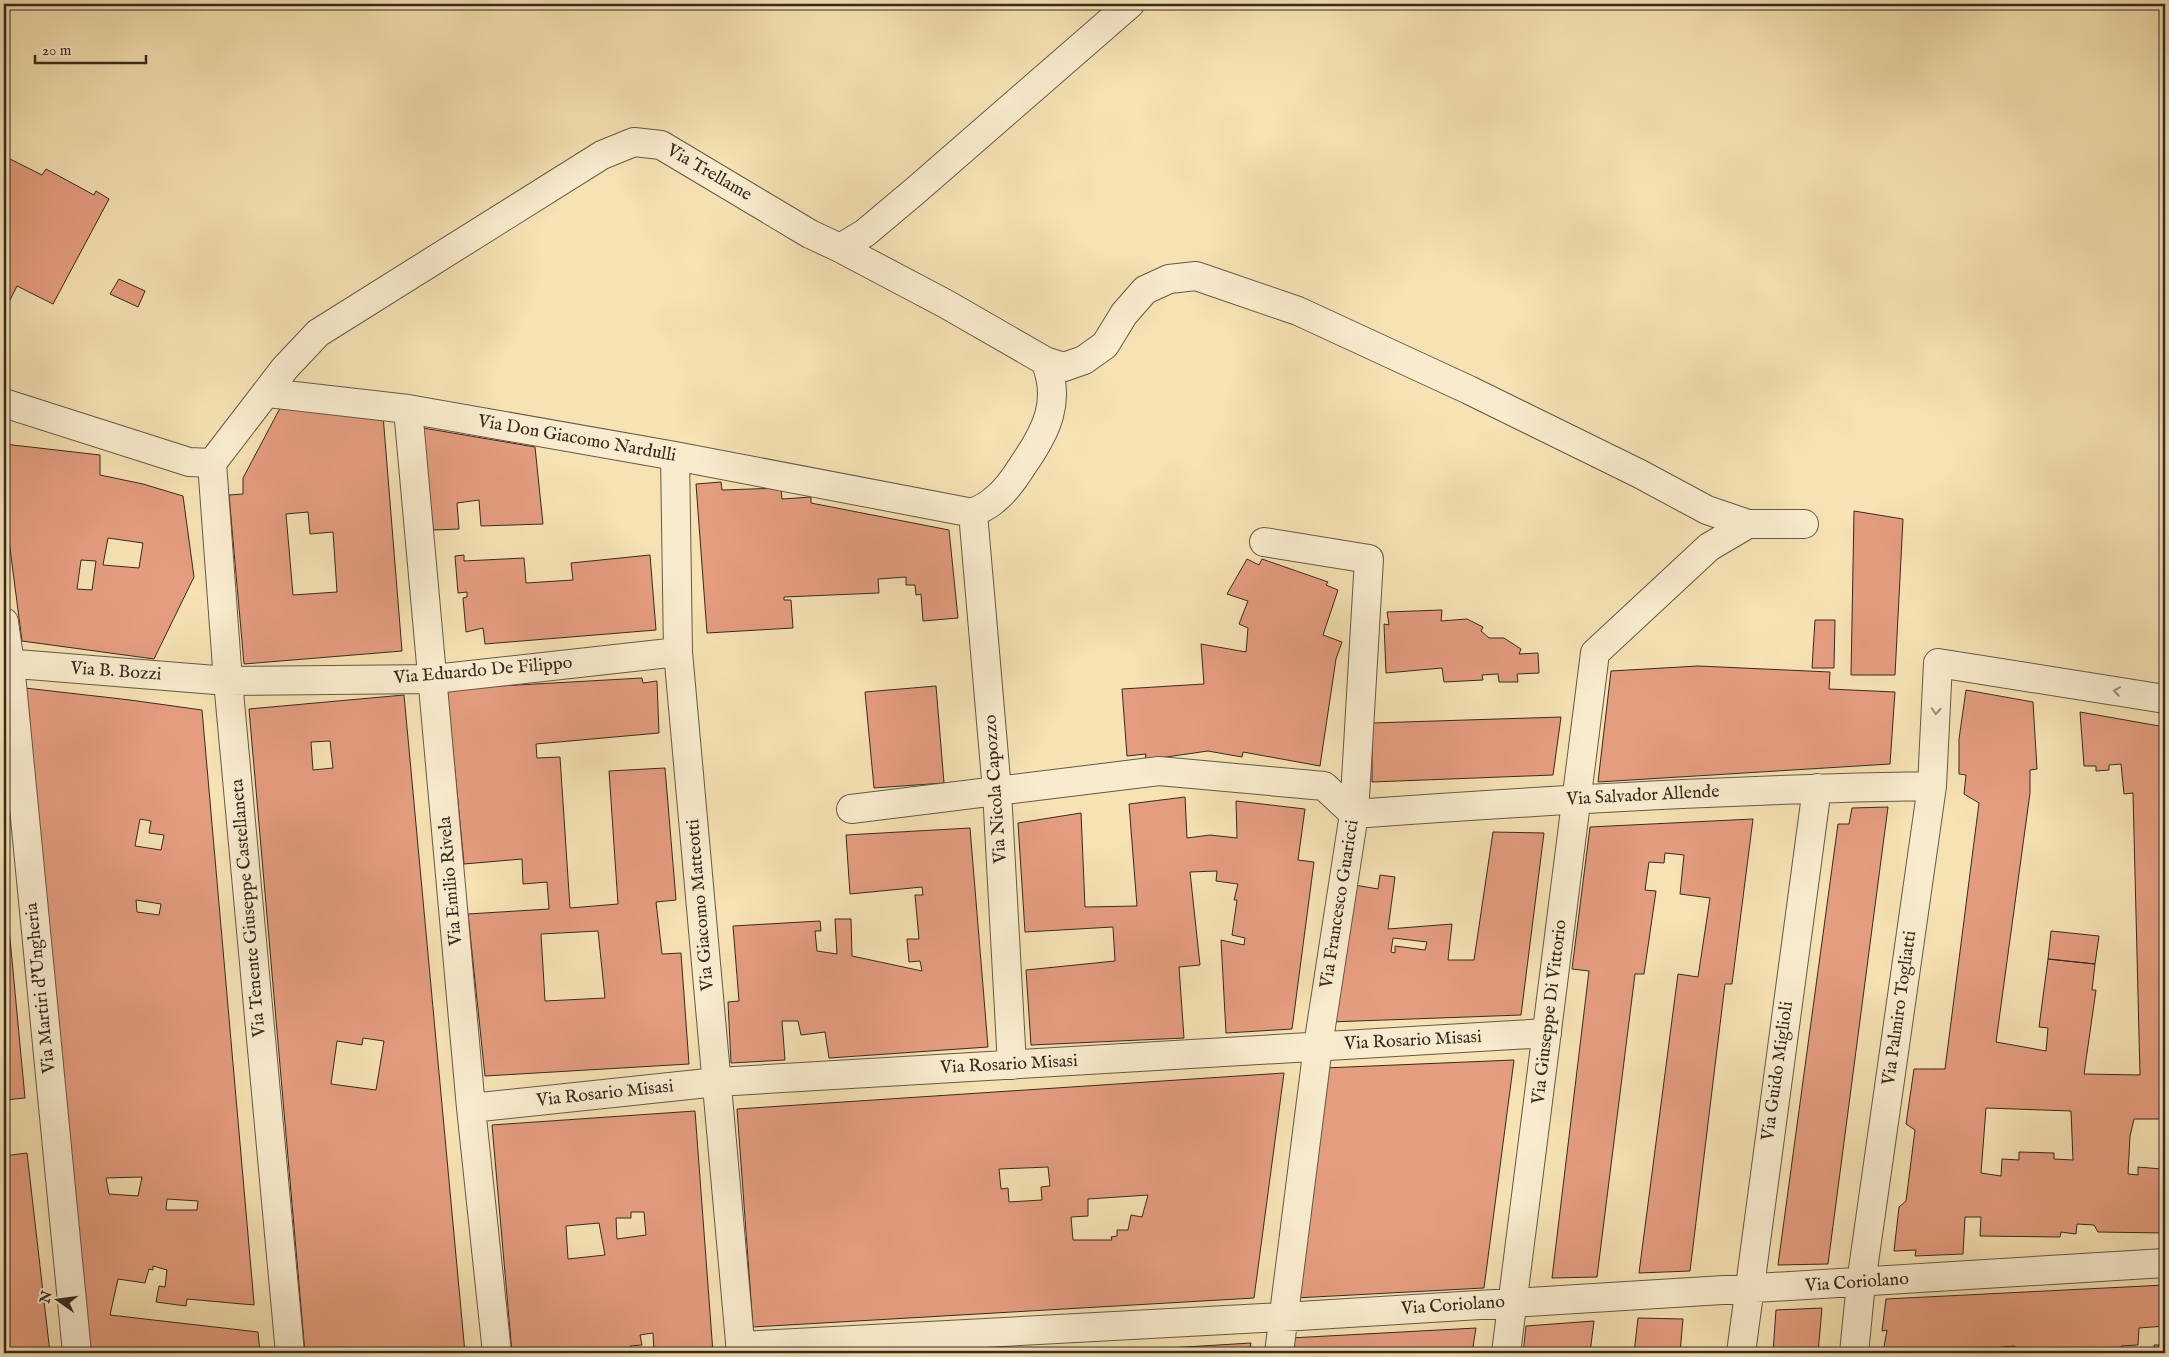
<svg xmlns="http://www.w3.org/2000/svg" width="2169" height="1357" viewBox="0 0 2169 1357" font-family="'IM FELL English',serif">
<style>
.building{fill:#e59d7f;stroke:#342b21;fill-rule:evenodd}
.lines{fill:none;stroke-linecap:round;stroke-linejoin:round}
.minor-casing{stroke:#645946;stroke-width:30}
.minor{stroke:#f9ecce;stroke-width:28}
.oneway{stroke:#968c78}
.labels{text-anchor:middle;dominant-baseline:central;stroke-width:4;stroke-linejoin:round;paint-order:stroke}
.street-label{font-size:18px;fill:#342b21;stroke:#f9ecce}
</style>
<rect width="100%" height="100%" fill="#f6e2b3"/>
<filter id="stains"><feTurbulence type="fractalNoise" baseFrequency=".004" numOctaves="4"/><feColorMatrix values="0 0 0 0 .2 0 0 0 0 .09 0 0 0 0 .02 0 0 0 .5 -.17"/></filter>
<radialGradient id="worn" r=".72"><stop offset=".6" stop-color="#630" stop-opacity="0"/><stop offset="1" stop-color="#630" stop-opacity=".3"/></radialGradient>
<path class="building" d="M4,156L42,175L46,169L94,195L96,191L109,199L53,304L17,286L4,312Z
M119,279L145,291L138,307L110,294Z
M286,397L383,415L402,651L244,664L229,495L243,494V478ZM308,512L310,534L333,532L337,592L293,595L286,514Z
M423,428L535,447L543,524L481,526L479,500L457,503L459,529L433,530Z
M4,444L100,455V475L143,484L183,496L194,577L154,659L22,641L4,502ZM108,538L143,543L139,568L103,565ZM81,560L96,561L92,590L77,589Z
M721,482L722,490L781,488L782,499L811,497V503L949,530L958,618L923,621L921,594L916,595L915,585H906V577L878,579L879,593L784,597V600H791L793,628L707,633L696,484Z
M1854,511L1903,519L1895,675H1851Z
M464,555V561L524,558L526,583L573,580L571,563L650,555L656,630L485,644L483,628L466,632L463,598L467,597V592L458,593L455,556Z
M1247,559L1259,565L1262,559L1328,582L1326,585L1338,590L1323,635L1342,642L1336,659L1320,766L1243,752L1242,757L1208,751L1145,760L1146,754L1127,756L1122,689L1204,684L1201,644L1246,652L1248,628L1239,624L1248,601L1227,594Z
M1442,610L1441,621L1467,619L1483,627L1481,631L1489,638H1504L1521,649L1519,654L1538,653L1539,673L1517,674L1518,682H1499L1498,674L1482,675L1483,680L1444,682L1442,668L1386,673L1384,624L1389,625L1387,612Z
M1815,620H1835L1834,668H1812Z
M1698,666L1830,672L1829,689L1895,692L1890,764L1598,782L1611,671Z
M642,678L643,683L657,681L659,733L536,744L537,758L560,757L570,908L618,904L609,771L665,768L676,900L656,902L662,954L681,953L689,1064L485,1076L468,914L549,909L547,882L523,884L522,859L464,864L447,689ZM598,931L605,998L545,1001L541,934Z
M936,686L944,783L874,788L865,692Z
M25,688L130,700L202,710L254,1303V1305L187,1299L186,1306L156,1302L159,1286L165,1287L167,1270L153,1266V1270L149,1269L145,1283L118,1279L110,1315L258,1332L260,1353H88ZM140,819L151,821L149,833L164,835L161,850L135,846ZM136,900L161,904L159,915L137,912ZM142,1177L138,1196L109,1194L106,1178ZM167,1199L198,1201L197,1210H166Z
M1966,690L2033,702L2037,769L2030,770V793L1996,1042L2046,1051L2048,1028L2039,1027L2048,959L2095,964L2092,990H2096L2084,1074L2140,1075L2133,793L2124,794L2121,764L2109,765V770L2096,771V766H2084L2080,712L2165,727V1136H2161L2162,1119H2134L2130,1136L2128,1174L2138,1175V1167L2161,1169L2165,1142V1233L2098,1232L2094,1225L2077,1224L2076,1234L2061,1232L2060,1237L1980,1236L1981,1217H1965L1963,1254L1915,1256L1916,1250L1894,1251L1899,1207L1906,1201L1915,1130L1906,1124L1914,1069H1945L1979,803L1964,794L1966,775L1959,774V739ZM1986,1108L2071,1111L2073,1160L2054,1159V1153L2019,1152V1160L2002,1159L2001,1176L1981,1173Z
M404,695L465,1353H305L249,709ZM330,741L333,768L313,770L311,742ZM363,1038L384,1041L376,1090L331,1084L337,1041L362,1045Z
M1561,717L1553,775L1372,782V723Z
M1185,797L1187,838L1210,835L1237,838L1236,801L1305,809L1298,860L1314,862L1292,1029L1226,1033L1221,940L1244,945L1245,938L1232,935L1237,900H1234L1238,884L1216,881L1217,871L1190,872L1200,965L1179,967L1184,1038L1031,1045L1026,970L1115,961L1113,927L1025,932L1018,823L1081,813L1085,907L1137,906L1129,804Z
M1888,807L1828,1264L1778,1265L1838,824H1849L1852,808Z
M1753,819L1732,984H1725L1690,1271L1639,1273L1678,974L1698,977L1710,898L1680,894L1684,855L1665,853L1664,863L1649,862L1645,890L1656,891L1644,974H1635L1597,1277L1552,1278L1589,971L1572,969L1590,827Z
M970,828L988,1047L829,1058L825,1032L801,1035L798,1021H782L785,1060L731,1063L728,1002L739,1001L733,926L820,921L821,931H815L817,951L837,954L835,919H851L852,956L922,971L920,961L909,962L907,939H919L915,895H923L922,887L850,894L846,835Z
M1493,832L1544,833L1521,1015L1330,1022L1349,884L1378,889L1380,875L1395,877L1388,929L1452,924L1448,960H1474ZM1393,938L1427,942L1425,950L1395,946V953L1391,952Z
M4,875L25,1098L4,1100Z
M2051,931L2099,936L2095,964L2048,959Z
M1514,1060L1484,1288L1295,1298L1324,1068Z
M1284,1073L1254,1298L753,1327L737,1109ZM1048,1167L1050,1186L1041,1187L1042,1200L1009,1202L1008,1188L1001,1189L999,1169ZM1148,1195L1142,1217L1131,1215L1128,1230H1117V1236L1111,1237L1112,1240H1073L1071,1217L1088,1216V1199Z
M695,1111L713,1353H654L653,1333L640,1335L642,1345L630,1346L631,1353H512L492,1125ZM631,1212H644L646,1235L617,1239L616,1218H631ZM599,1223L605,1255L568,1259L566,1226Z
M27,1153L50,1353H4V1156Z
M2165,1285V1326L2139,1328L2138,1345L2121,1346V1353H2079V1349L2015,1351V1346L2001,1347V1353H1960L1961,1351L1935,1350V1353H1913V1351L1883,1352L1887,1330L1882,1331L1886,1299Z
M1822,1308L1818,1353H1773L1776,1310Z
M1638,1318L1683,1319L1680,1353H1634Z
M1594,1321L1590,1353H1523L1526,1326Z
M1476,1328L1472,1353H1288L1290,1338Z
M1251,1343L1249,1353H1086Z
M2154,1345H2165V1353H2154Z"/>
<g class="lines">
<defs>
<path id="minor" d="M840,248L946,304L1045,361C1062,401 1046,432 1023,465C1015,478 1005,492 993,501C988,506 980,509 973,513
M1045,361L1064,367L1084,360L1105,345L1124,314L1145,290L1169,279L1196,276L1298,311L1469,390L1640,474L1707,510L1748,524H1804
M268,393L408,409L675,456L973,513
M4,403L189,462L212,463
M408,409L471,1108L497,1353
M675,456L678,652L741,1353
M212,463L285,368L318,333L602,155L634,142L661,145L810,234L840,248L865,233L915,191L1130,4
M212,463L228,681L290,1353
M973,513L997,791L1012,1065
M1264,542L1369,559L1354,814L1318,1046L1279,1353
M4,622L10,664L77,1353
M4,663L228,681L434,679L678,652
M851,809L1159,771L1324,786L1354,814C1547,800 1739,789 1932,786
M471,1108L717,1082L1547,1033
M740,1346L1283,1317L2165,1263
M1506,1353L1595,653L1709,547L1748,524
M1741,1353L1817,788
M1854,1353L1861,1283L1932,786L1938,663L2165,699"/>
</defs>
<use href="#minor" class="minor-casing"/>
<use href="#minor" class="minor"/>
</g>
<defs><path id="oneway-chevron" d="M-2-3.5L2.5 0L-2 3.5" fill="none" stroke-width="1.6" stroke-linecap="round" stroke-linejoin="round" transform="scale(1.25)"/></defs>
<g class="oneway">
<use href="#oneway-chevron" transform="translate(2117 691) rotate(-171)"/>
<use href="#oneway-chevron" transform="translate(1936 711) rotate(93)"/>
</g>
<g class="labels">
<g class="street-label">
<text transform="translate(709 173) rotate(30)">Via Trellame</text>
<text transform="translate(577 439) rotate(10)">Via Don Giacomo Nardulli</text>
<text transform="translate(483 671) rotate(-5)">Via Eduardo De Filippo</text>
<text transform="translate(116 672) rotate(4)">Via B. Bozzi</text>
<text transform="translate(996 789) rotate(-94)">Via Nicola Capozzo</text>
<text transform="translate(1643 796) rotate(-3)">Via Salvador Allende</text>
<text transform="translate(451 881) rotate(-95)">Via Emilio Rivela</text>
<text transform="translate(1340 904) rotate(-81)">Via Francesco Guaricci</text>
<text transform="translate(701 905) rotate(-95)">Via Giacomo Matteotti</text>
<text transform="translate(249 908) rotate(-95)">Via Tenente Giuseppe Castellaneta</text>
<text transform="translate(41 988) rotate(-96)">Via Martiri d'Ungheria</text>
<text transform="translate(1900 1008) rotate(-82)">Via Palmiro Togliatti</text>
<text transform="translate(1550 1012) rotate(-83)">Via Giuseppe Di Vittorio</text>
<text transform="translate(1413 1041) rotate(-3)">Via Rosario Misasi</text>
<text transform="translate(1009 1065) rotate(-3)">Via Rosario Misasi</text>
<text transform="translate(1778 1071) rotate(-82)">Via Guido Miglioli</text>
<text transform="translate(605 1094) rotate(-6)">Via Rosario Misasi</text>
<text transform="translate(1857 1283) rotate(-4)">Via Coriolano</text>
<text transform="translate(1453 1306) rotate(-4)">Via Coriolano</text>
</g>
</g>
<rect width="2169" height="1357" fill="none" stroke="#f6e2b3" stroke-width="20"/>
<rect x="5" y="5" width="2159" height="1347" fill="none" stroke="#342b21" stroke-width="2.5"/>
<rect x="10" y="10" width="2149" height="1337" fill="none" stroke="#342b21"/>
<g transform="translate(58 1300) rotate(284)" stroke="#f9ecce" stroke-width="4" paint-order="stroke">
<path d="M0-4L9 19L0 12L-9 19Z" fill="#342b21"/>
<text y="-8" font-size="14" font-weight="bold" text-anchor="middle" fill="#342b21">N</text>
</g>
<path d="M35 55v8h111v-8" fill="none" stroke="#342b21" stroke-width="2.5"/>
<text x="42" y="55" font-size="15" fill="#342b21" stroke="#f9ecce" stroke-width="4" paint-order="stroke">20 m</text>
<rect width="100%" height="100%" filter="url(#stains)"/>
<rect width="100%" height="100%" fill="url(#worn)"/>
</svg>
